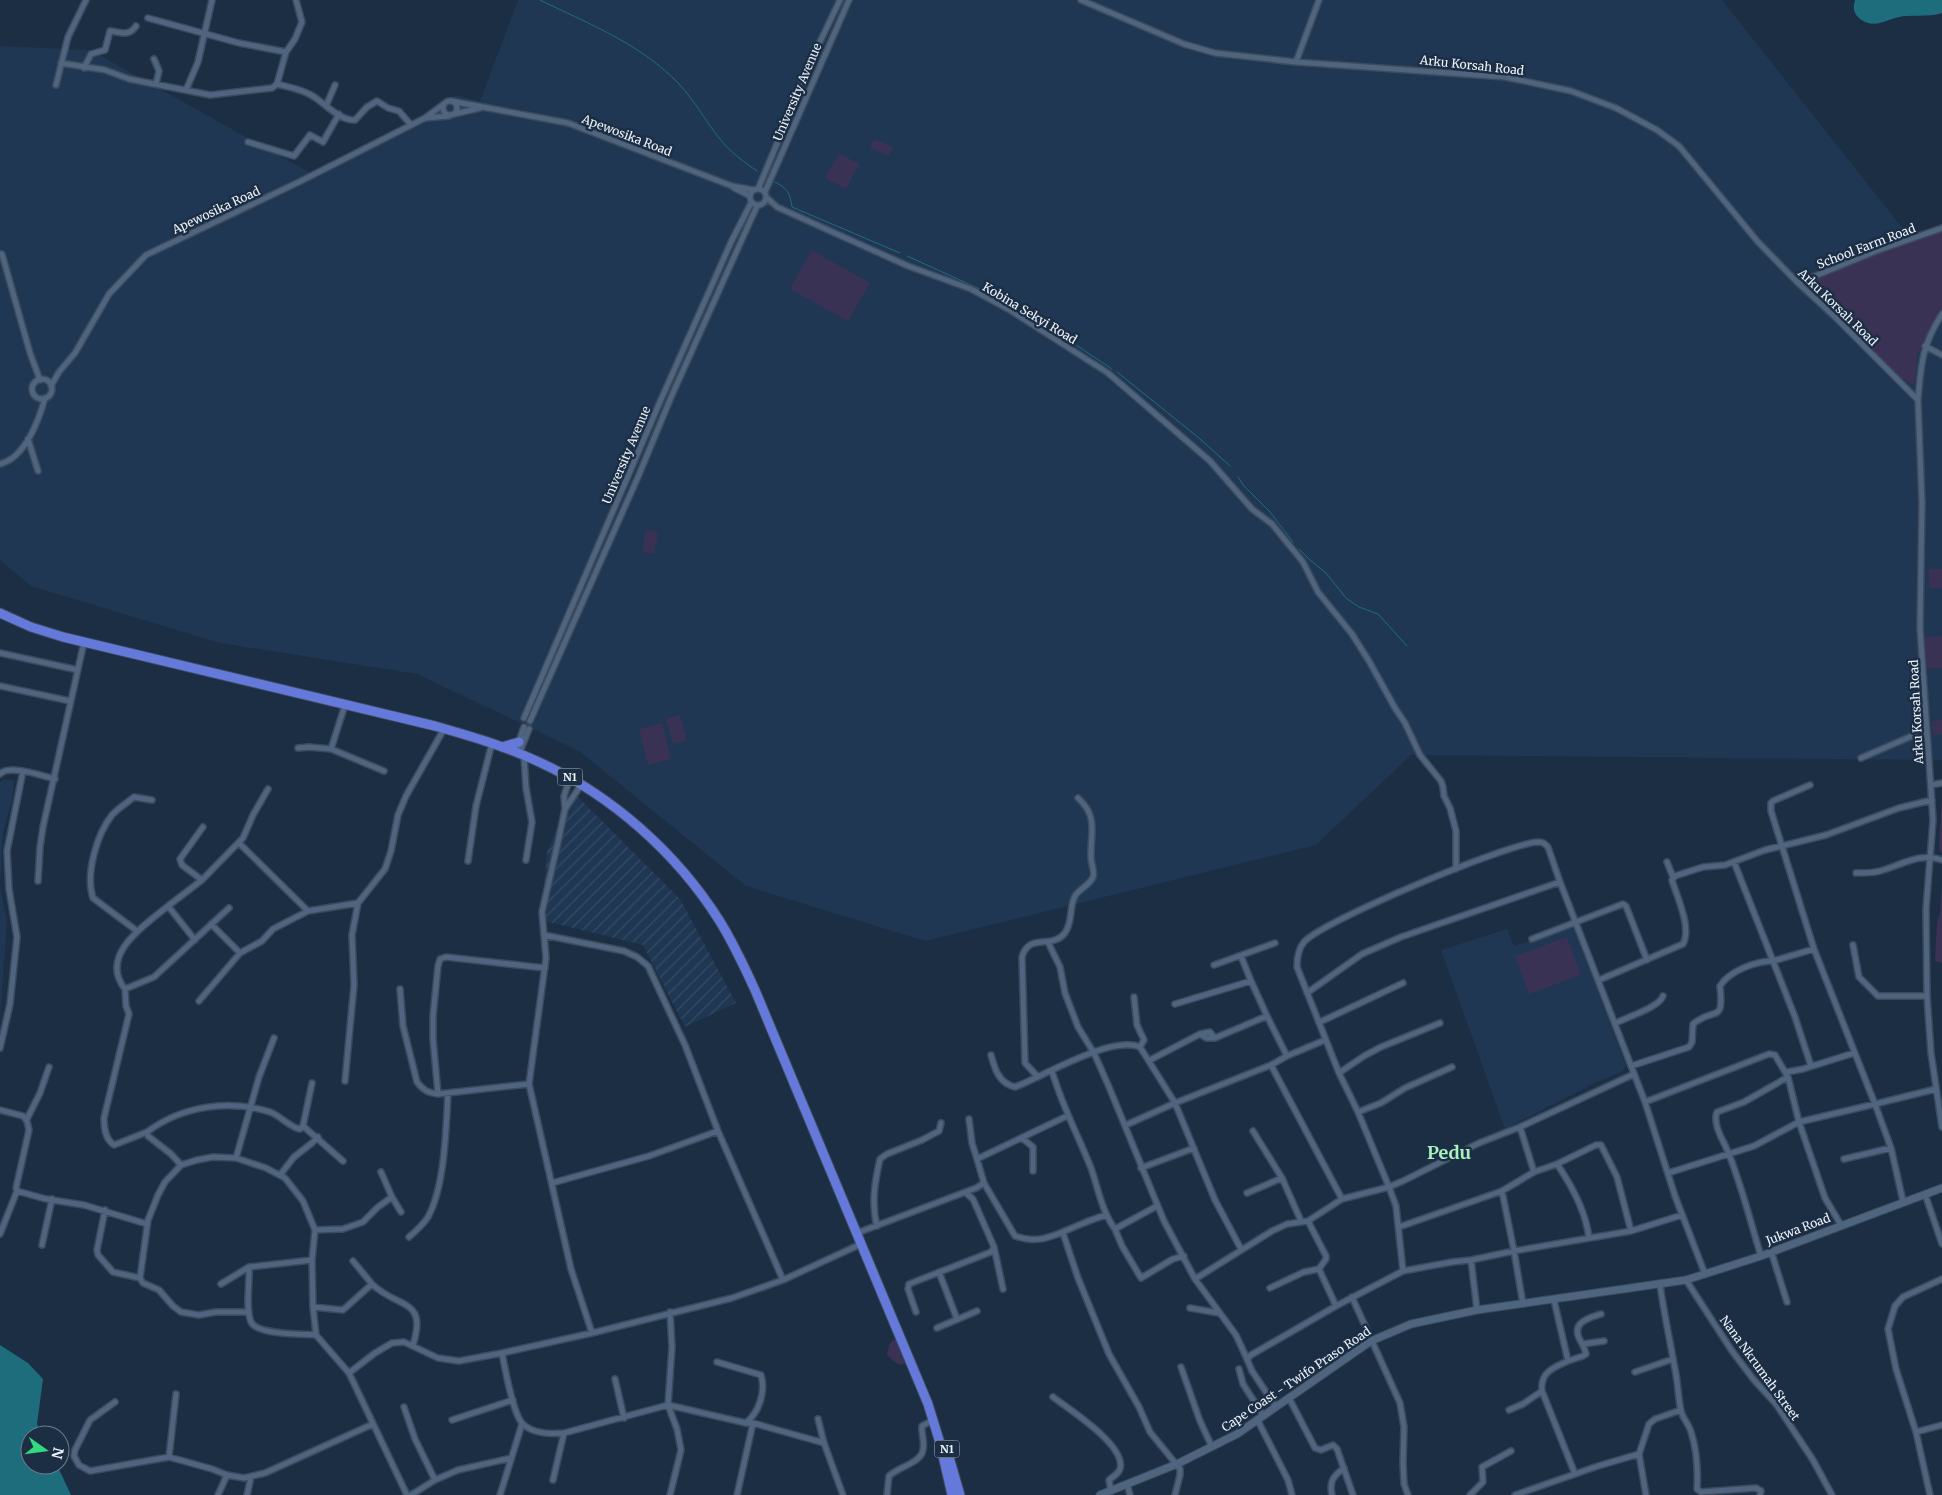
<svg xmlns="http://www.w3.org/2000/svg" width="1942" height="1495" viewBox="0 0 1942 1495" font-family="Merriweather,serif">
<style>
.built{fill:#1f3753}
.industrial{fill:url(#industrial-furrows)}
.grass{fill:#3a3254}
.water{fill:#1e6d7d}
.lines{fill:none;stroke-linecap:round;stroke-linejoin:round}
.stream{stroke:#1e6d7d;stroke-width:1}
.minor-casing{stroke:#3c4a5c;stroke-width:8}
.secondary-casing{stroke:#3c4a5c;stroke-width:9}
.trunk-casing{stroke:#3c4a5c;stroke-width:11}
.minor{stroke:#4f647e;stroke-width:5}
.secondary{stroke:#4f647e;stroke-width:7}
.trunk{stroke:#6479d9;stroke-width:9}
.labels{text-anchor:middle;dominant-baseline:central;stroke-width:5;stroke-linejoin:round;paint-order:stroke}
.shield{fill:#1b2e44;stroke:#adb8c5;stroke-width:1}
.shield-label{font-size:11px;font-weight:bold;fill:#ecf3fc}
.street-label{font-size:12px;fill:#ecf3fc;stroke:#1b2e44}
.district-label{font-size:18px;font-weight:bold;fill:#a8f1c0;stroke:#1b2e44}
</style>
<defs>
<pattern id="industrial-furrows" width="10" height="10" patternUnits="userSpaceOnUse" patternTransform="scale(1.25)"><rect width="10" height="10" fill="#1f3753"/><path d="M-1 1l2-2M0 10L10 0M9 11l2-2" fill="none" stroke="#354b64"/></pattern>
</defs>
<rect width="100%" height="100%" fill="#1b2e44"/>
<path class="built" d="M518,0H1722L1942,278V760L1411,755L1316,845L925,941L746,886L579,751L417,674L220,643L31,586L0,560V46L90,50L318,177L456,95L480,101Z
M3,780H14L13,796L3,833L0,881V782Z
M0,886L7,922L0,1016Z
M1573,926L1626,1066L1623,1071L1597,1082L1505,1129L1441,950L1507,929L1514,946Z"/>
<path class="industrial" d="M573,792L680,899L736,1003L685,1027L643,945L541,920L547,852Z"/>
<path class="grass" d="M874,139L893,147L889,156L870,148Z
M839,153L859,164L846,189L825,178Z
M1942,230V309L1932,325L1917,356L1915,383L1911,384L1891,371L1816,295L1807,284L1812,280L1870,254Z
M812,250L870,283L848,321L790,289Z
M646,530L658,532L654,554L642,552Z
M1929,569H1942V588H1929Z
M1942,636V668L1926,669L1924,637Z
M680,715L687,740L673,744L666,719Z
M1942,720V734L1933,735L1932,721Z
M662,723L671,759L648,765L639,729Z
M1942,795V853L1939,850Z
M1942,883V963L1935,961L1937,922L1940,914Z
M1567,937L1581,975L1529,994L1515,956Z
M893,1340H897L906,1362L905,1364C897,1366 891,1360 887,1354L889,1345Z"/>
<path class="water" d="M1855,0H1942V13C1930,17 1920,15 1907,16C1889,16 1876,32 1859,18C1853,13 1853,7 1855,0Z
M0,1345L28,1363L43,1379L37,1424L42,1435H30V1465H57L71,1495H0Z"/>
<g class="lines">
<path class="stream" d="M540,0C589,24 641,44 679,84C695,101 706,122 720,139C730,152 744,162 757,171
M775,182C787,188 790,193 792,207L900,253
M907,256L982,290L1058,333L1112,369
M1117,372L1199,438L1230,466
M1238,477L1244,486L1270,512L1293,542
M1299,549L1310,560L1326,573L1346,598L1359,607L1378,614L1407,646"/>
<defs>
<path id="minor" d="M1081,0L1184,44L1215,53L1296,62L1505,77L1571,91L1616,108L1657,130L1679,146L1758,242L1798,283L1834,316L1918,400L1922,503L1920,628L1933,820L1926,909L1927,996L1931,1053L1942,1127
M148,18L239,43L286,52
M154,59L159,71L156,84
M1296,62L1319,0
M61,63L105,70L129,79L210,95L272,88L277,84L286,52L295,39L302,22L296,0
M84,68L91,54L105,50L110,31C120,32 129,37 136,26
M277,84C288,87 301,89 311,95C324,102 339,121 355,120L367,107L377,101L388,108L399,111L411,125
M56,85L68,37L86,0
M186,90L198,62L212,0
M451,101L568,123L732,186L754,190
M443 108a7 7 0 1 1 14 0a7 7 0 1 1-14 0Z
M326,106L335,85
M454,114L480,108
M426,118L449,116
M248,142L294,156L310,135L323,142L339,114
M734,188L750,196
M750 197a8 8 0 1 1 16 0a8 8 0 1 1-16 0Z
M758,189L817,48L840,0
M765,192L849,0
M766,197L777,207L908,266L971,289L1008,309L1108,373L1210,461L1252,509L1272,524L1303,562L1318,592L1352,634L1369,661L1395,708L1405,723L1420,755L1441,781L1443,787L1444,796L1450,808L1456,831V869
M0,254H2L30,353L40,380
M1798,283L1876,251L1942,228
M1925,346L1942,355
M32 389a10 10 0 1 1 20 0a10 10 0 1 1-20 0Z
M51,386L59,372L75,353L109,294L146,255L301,181L425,118L444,104
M1918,400C1921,364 1922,345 1942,314
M28,439L38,471
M0,464C25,458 39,420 45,398
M0,653L78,670
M0,686L70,701
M524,718L659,404L732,240L751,203
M530,721L638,477L672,395L757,206
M298,748L309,747L331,749L345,705
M331,749L384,771
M515,752L524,727
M519,754L529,729
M524,756L526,788L532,822L526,860
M1861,758L1912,736L1927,734
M0,774C10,764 42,776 55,779
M570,778L564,796L565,809L558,842L542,912L546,958L529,1084L571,1269L592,1333
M1810,785L1773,801L1771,803V811L1814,949L1871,1094L1875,1104L1936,1089
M1931,785L1942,783
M565,809L581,785
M239,843L308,911
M468,861L476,806L492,743
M1667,862L1673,877
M1734,862L1773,961L1814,949
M1856,873C1864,873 1873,873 1880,871C1902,865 1919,852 1942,860
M202,880L182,865L180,859L203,827
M38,881L40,847L43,827L84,642
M168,906L202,880L243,838L253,815L268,789
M211,924L240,953
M137,931L93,898C85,874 97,834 112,815C118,808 127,803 134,797L152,800
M544,935L624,951L637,957L648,966L685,1045L718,1131
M1532,939L1623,904L1626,906L1647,960
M1048,942L1060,967L1065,993L1078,1027L1094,1053L1109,1087L1164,1221L1195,1279L1236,1335L1247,1359
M1853,945L1859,977L1878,996H1927
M1241,956L1251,981
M1214,965L1275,943
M1599,980L1683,944C1692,928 1677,897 1672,880L1675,876L1703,867L1725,865L1765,850L1826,835L1899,808L1932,800
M125,989C98,955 145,925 168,906L195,940
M400,989L403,1026L417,1082C423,1090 428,1093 438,1094L529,1084
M1307,993L1362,954L1401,937L1560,882
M1134,997L1137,1025L1144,1040L1140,1047
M199,1001L240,953L262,941L273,929L308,911L358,903L385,869L391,851L398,815L406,796L444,729
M1175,1004L1251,981L1267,1016
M1320,1022L1403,983
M1616,1023C1627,1017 1660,1007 1663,996
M1200,1034L1210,1032L1215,1038
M0,1048L10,1004L17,937L9,889L7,851L23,771
M991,1055C995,1070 999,1083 1015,1087C1044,1076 1111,1035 1140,1047L1175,1103L1215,1200L1241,1249
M1150,1060L1200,1034L1206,1038H1215L1267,1016L1287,1056
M1271,1065L1342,1199
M1631,1066L1689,1047L1692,1042L1693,1024C1715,1006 1724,1025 1720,986C1729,971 1756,961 1773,961L1795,1017L1811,1066
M1052,1071C1062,1106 1078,1135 1091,1168C1098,1188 1102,1212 1115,1229L1157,1206
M1787,1072L1803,1069L1854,1053
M1339,1073L1364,1056L1381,1047L1440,1023
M1038,1077L1025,1063L1022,957C1029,932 1052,950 1065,933C1073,922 1069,907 1075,896C1079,889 1090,885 1093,877C1095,871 1091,864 1091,858C1090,833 1099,817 1078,798
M345,1081L354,985L352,935L358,903
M438,1094L433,1039V1016L438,966L440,959L446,957L545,968
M1645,1102L1769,1054L1775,1055L1788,1077L1799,1122L1754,1146L1668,1173
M0,1110L23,1116L27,1121L29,1130L16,1188L17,1191L46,1199L84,1205L147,1224
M1358,1112L1381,1103L1405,1088L1452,1067
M27,1119L40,1093L49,1067
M969,1119L972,1143L977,1159
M1126,1125L1175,1103L1271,1065L1287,1056L1325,1040
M303,1126L343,1161
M1520,1127L1479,1143L1403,1181L1389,1187L1358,1112L1339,1073L1297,967C1297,958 1298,949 1304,942C1322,921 1509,843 1538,842C1543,842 1544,843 1548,847L1560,882L1645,1102L1675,1196L1705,1274
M1253,1131L1282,1178
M147,1132L114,1145C105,1139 104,1128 104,1118L129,1014L126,1006L125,989L154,977L229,908
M1022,1138L1033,1147V1171
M236,1158L259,1077L274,1038
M1844,1159L1891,1148
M1557,1164C1572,1186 1586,1211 1589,1238
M181,1165L171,1154L148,1136L147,1132C182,1106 228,1099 270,1112C281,1116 289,1127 300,1129L303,1126L312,1083
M1141,1168L1194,1148
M381,1172L392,1197
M1534,1172L1557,1164L1596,1145H1601L1617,1177L1631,1231
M280,1175L294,1157L312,1143L318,1137
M552,1183L649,1156L718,1131L783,1280
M984,1183L1015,1236C1042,1246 1060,1232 1084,1223C1091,1220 1099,1217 1107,1215
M1502,1191L1514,1251L1631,1231L1682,1215
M1247,1193L1282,1178L1301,1221
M1925,1194L1942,1244
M105,1210L97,1250L98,1255L113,1272L140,1278L148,1220L158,1195L165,1182L181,1165L197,1160L213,1157L236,1158L266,1168L285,1178L303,1201L315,1230L312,1260L313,1307L316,1335L349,1373L407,1495
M1308,1221L1326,1256V1259L1319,1269
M1841,1225L1825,1198L1799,1122L1875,1104L1891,1148L1903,1201
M877,1226C871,1203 875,1181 880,1159L887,1154L922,1140L939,1131L941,1123
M1399,1227L1502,1191L1534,1172L1520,1127L1634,1074
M1115,1229L1122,1246L1141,1278L1173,1259L1184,1256
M315,1230L343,1229L363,1222L378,1207L392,1197L401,1212
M857,1233L976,1188L984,1183L977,1159L1067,1116
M1063,1233L1078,1278L1109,1354L1139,1407L1150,1432L1180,1469V1475L1175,1495
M0,1234L17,1191
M409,1237C416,1231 423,1225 428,1217C445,1186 446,1128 448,1093
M42,1245L52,1199
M994,1247L1003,1289
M1771,1251L1787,1302
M1761,1256C1750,1221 1740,1178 1725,1145C1720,1136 1713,1121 1717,1112L1744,1102L1788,1077
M1471,1260L1514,1251L1523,1304
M249,1267C250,1282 245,1308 251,1322C257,1335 302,1334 316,1335
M939,1272L957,1319
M140,1278L143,1283L159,1290L173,1306L181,1312L199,1315L216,1312H249
M1195,1279L1272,1231L1287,1224L1308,1221L1342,1199L1389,1187L1396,1206L1403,1271
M1686,1280L1732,1351L1754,1380L1776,1404L1813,1460L1832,1495
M221,1284L249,1267L312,1260
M372,1284C397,1309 428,1297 413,1345
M1660,1285C1664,1313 1670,1341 1675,1369C1678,1383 1678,1397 1681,1411C1683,1419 1689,1424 1691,1432C1697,1450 1698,1470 1697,1489L1701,1492L1756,1488L1761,1491L1760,1495
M1270,1288L1304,1272L1319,1269L1336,1306L1403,1271L1452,1262L1471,1260L1477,1310
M1352,1297L1400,1403L1404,1427L1403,1462L1404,1484L1408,1495
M1554,1300L1568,1361C1552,1368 1540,1373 1542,1391L1575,1474
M313,1307L343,1310L372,1284L353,1261
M1190,1308L1219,1313
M670,1312L672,1347L668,1405L677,1429L681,1450L670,1495
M916,1312L908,1289L909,1284L991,1252L994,1247L973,1199L966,1193
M937,1328L977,1311
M1583,1344L1604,1341
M502,1353C505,1368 513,1415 523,1424C533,1434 552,1434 564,1433L668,1405L746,1423H753L824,1443L843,1495
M1568,1361L1583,1356L1586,1354C1585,1348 1582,1344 1579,1338C1572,1322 1589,1318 1601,1314
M717,1362L761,1375C766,1392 759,1412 746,1423
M1181,1367L1200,1421L1212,1447
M1239,1369L1243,1384L1263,1415
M1635,1372L1673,1359
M349,1373L375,1353L392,1343L404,1342L438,1358L459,1361L502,1353L592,1333L732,1298L783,1280L861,1244
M615,1379L624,1418
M1053,1397C1069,1409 1127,1446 1120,1469C1118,1475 1113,1476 1109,1480L1111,1491
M1289,1398L1315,1448L1321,1450L1333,1445L1337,1449L1353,1495
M115,1402L90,1420L75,1450L74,1456L79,1465L90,1471L169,1457L212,1469L227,1475L244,1478L265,1473L373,1424
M404,1407L415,1439L435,1480
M1276,1407L1252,1371L1247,1359L1251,1355L1336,1306
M1509,1410L1523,1404L1542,1391
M818,1419L824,1443
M1257,1419L1288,1480L1292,1495
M452,1420L513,1400
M1916,1432L1942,1425
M1639,1454L1646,1495
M169,1457L176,1394
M553,1480L564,1433
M1127,1484L1130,1495
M218,1495L227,1475
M247,1495L251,1477
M411,1495L435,1480L458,1470L511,1458
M500,1495L522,1424
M737,1495L753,1423
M887,1495L889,1476C898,1467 921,1463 923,1450C925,1441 921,1434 922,1426L933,1420
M1332,1495C1329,1482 1333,1476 1344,1468
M1470,1495L1483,1482L1482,1467L1511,1451
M1515,1495L1598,1466L1639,1454L1649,1424L1655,1419L1681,1410
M1930,1495L1916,1432L1896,1369L1888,1329L1895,1306L1903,1297L1942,1279"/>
<path id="secondary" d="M1100,1495L1177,1464L1237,1434L1371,1341L1411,1324L1477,1310L1686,1280L1761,1256L1942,1188"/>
<path id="trunk" d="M0,613L31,627L63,637L435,726C470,736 505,746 539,762C611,795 676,852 719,920C733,942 744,966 755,990L928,1404L940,1443L952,1495
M502,747L519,742
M947,1450L960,1495"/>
</defs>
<use href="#minor" class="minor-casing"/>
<use href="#secondary" class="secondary-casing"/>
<use href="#trunk" class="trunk-casing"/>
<use href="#minor" class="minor"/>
<use href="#secondary" class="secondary"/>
<use href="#trunk" class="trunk"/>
</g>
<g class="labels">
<g class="shield">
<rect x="557.5" y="768.5" width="25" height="17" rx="4"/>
<rect x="934.5" y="1440.5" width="25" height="17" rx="4"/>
</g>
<g class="shield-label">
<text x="570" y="777">N1</text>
<text x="947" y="1449">N1</text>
</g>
<g class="street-label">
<text transform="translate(1472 65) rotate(6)">Arku Korsah Road</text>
<text transform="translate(797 92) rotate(-67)">University Avenue</text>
<text transform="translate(627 135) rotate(21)">Apewosika Road</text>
<text transform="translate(216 210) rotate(-25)">Apewosika Road</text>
<text transform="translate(1866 246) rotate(-21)">School Farm Road</text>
<text transform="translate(1838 307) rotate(44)">Arku Korsah Road</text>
<text transform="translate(1030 313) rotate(31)">Kobina Sekyi Road</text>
<text transform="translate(626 455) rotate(-67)">University Avenue</text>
<text transform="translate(1916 712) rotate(-93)">Arku Korsah Road</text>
<text transform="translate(1798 1229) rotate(-21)">Jukwa Road</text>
<text transform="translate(1760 1368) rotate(54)">Nana Nkrumah Street</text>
<text transform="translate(1296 1379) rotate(-34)">Cape Coast - Twifo Praso Road</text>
</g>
<g class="district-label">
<text x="1449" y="1152">Pedu</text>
</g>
</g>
<g transform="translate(45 1450) rotate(104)"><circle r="24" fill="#1b2e44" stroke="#6f7d8e"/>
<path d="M0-4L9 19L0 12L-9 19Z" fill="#34d881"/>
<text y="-8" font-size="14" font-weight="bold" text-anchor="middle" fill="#ecf3fc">N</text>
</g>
</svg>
